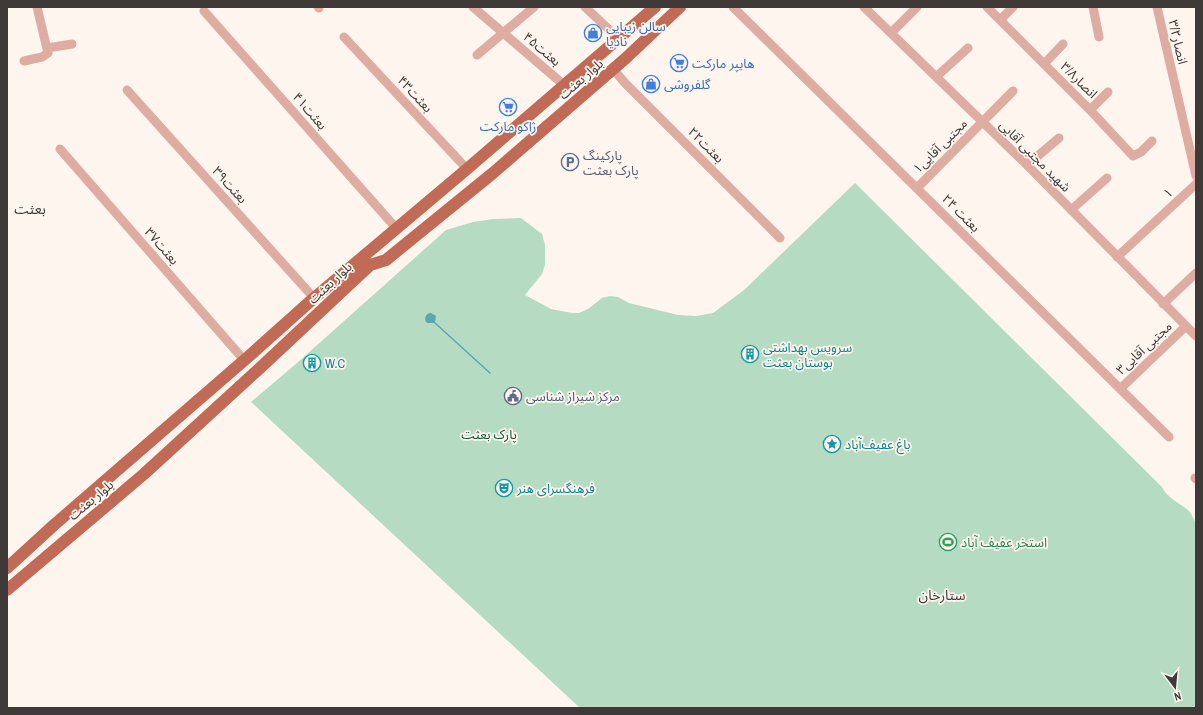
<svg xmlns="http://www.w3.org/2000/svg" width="1203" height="715" viewBox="0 0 1203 715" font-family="'Archivo Narrow','Noto Sans Arabic',sans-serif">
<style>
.green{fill:#b5dbc3}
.water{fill:#5ca5b3}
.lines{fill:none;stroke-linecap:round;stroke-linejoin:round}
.minor{stroke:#deaca0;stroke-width:9}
.major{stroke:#c16a56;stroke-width:12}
.labels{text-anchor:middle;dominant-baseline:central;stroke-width:3.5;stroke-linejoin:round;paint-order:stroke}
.shop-label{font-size:13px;fill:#366cbe;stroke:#fef5ee;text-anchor:start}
.street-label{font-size:13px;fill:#3f3a37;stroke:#fef5ee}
.service-label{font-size:13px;fill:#4e5e75;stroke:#fef5ee;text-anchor:start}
.culture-label{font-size:13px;fill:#0d838f;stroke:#fef5ee;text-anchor:start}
.park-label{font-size:13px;fill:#135534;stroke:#fef5ee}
.leisure-label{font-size:13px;fill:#27864d;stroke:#fef5ee;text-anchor:start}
.neighbourhood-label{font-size:14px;fill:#3f3a37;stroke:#fef5ee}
</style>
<rect width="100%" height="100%" fill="#fef5ee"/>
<path class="green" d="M855,183L1162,487C1167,498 1180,503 1189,511C1192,514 1193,519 1196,523V708H580L251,402L297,363L446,230L473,222L493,219L521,218L542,234L545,245V265L542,274L525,295L551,309L572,313H579L588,309L602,298L610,296L618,297L629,303L678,315L696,316L713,313L744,290Z"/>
<path class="water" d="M431,313L436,316L435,322L491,373L490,374L434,323H427C423,319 426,313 431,313Z"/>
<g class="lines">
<path class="minor" d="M318,7L319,8
M473,7L564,85
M585,7L618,38
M733,7L1169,437
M864,7L1027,165L1196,336
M987,7L1090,110L1133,156L1141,152L1152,141
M1093,7L1099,37
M1157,7L1196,176
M204,11L396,228
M1000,20L1013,7
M891,33L917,7
M344,37L467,169
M47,48L72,44
M477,55L534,7
M24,61L42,57L48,53L37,7
M1044,64L1063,44
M613,69L625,83L780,238
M936,77L968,48
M127,90L314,298
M1090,110L1108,92
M60,149L244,360
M1027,165L1059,138
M917,188L1013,91
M1071,210L1107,178
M1117,257L1196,184
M1163,304L1196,273
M1120,389L1186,326
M1195,478L1196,479"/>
<path class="major" d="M7,568L54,525L248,357L314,298L467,169L655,7
M7,590L144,474L260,368L370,265L386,260L493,173L626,58L680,7"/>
</g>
<defs>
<symbol id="shop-ring" viewBox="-11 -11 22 22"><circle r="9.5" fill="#fef5ee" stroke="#3f7fe0" stroke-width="1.5"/><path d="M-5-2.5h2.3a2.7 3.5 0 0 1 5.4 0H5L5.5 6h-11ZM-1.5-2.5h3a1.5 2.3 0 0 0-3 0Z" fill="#3f7fe0"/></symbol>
<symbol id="supermarket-ring" viewBox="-11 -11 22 22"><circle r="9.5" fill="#fef5ee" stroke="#3f7fe0" stroke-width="1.5"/><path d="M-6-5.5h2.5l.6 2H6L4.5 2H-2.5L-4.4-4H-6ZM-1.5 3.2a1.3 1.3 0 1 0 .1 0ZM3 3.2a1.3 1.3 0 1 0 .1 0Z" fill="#3f7fe0"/></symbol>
<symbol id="parking-ring" viewBox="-11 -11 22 22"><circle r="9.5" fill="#fef5ee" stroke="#5c6f8a" stroke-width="1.5"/><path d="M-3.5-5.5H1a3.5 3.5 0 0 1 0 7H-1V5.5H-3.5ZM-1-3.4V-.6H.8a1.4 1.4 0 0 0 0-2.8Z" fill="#5c6f8a"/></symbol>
<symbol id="building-ring" viewBox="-11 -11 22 22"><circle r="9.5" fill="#fef5ee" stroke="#0f9aa8" stroke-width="1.5"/><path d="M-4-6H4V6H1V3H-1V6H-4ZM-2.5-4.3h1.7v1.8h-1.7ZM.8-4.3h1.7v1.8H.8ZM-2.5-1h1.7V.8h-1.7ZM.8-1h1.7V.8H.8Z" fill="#0f9aa8"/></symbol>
<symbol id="civic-ring" viewBox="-11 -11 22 22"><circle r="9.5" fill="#fef5ee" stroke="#5c6f8a" stroke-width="1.5"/><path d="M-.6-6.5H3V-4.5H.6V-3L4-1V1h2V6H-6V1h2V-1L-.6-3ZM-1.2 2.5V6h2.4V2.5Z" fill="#5c6f8a"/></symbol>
<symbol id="sight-ring" viewBox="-11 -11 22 22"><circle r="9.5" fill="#fef5ee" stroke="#0f9aa8" stroke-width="1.5"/><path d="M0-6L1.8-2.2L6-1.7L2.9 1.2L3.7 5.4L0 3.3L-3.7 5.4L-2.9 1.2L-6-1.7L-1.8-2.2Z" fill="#0f9aa8"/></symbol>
<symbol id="theatre-ring" viewBox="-11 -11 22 22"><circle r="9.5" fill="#fef5ee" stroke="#0f9aa8" stroke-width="1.5"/><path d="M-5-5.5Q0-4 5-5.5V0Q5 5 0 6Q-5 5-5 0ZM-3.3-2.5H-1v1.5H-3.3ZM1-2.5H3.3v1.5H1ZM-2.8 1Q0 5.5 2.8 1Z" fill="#0f9aa8"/></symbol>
<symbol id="stadium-ring" viewBox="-11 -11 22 22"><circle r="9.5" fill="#fef5ee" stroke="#2e9e5b" stroke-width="1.5"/><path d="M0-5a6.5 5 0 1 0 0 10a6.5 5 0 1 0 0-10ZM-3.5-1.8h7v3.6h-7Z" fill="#2e9e5b"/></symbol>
</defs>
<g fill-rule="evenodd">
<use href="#shop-ring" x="583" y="23" width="20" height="20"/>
<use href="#supermarket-ring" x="669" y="53" width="20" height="20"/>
<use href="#shop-ring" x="641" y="74" width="20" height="20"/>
<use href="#supermarket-ring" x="498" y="97" width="20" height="20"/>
<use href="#parking-ring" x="560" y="152" width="20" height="20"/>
<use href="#building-ring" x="740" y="344" width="20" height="20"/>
<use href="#building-ring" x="302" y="353" width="20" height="20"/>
<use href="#civic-ring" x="503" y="386" width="20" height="20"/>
<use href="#sight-ring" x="822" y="434" width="20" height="20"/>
<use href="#theatre-ring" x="494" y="478" width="20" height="20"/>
<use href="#stadium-ring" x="938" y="532" width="20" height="20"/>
</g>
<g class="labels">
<g class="shop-label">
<text x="606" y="26">سالن زیبایی<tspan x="606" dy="15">نادیا</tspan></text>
<text x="692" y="63">هایپر مارکت</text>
<text x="664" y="84">گلفروشی</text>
<text x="508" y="126" text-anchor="middle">ژاکو مارکت</text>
</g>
<g class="street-label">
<text transform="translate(1178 42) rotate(77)">انصار۳/۲</text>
<text transform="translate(542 49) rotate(40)">بعثت۴۵</text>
<text transform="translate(581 79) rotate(-41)">بلوار بعثت</text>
<text transform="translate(1079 80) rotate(45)">انصار۳/۸</text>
<text transform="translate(415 94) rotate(47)">بعثت۴۳</text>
<text transform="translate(310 111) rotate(49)">بعثت۴۱</text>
<text transform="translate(706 145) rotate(45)">بعثت۲۲</text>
<text transform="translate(940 146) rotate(-45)">مجتبی آقایی۱</text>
<text transform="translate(1035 156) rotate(45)">شهید مجتبی آقایی</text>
<text transform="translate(230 185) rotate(48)">بعثت۳۹</text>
<text transform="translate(1168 193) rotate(-43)">۱</text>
<text transform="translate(961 213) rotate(45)">بعثت ۲۴</text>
<text transform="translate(162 246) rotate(49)">بعثت۳۷</text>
<text transform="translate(330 283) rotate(-43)">بلوار بعثت</text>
<text transform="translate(1144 348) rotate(-43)">مجتبی آقایی۳</text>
<text transform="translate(91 500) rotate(-40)">بلوار بعثت</text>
</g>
<g class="service-label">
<text x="583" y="155">پارکینگ<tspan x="583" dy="15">پارک بعثت</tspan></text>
<text x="526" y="396">مرکز شیراز شناسی</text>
</g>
<g class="culture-label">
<text x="763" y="347">سرویس بهداشتی<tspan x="763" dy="15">بوستان بعثت</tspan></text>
<text x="325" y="363">W.C</text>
<text x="845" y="444">باغ عفیف‌آباد</text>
<text x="517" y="488">فرهنگسرای هنر</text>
</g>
<g class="park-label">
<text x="489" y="434">پارک بعثت</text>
</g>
<g class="leisure-label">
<text x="961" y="542">استخر عفیف آباد</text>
</g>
<g class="neighbourhood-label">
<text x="30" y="209">بعثت</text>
<text x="942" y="595">ستارخان</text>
</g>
</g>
<rect width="1203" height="715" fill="none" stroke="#3f3a37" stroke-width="16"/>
<g transform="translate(1175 687) rotate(164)" stroke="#fef5ee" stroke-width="3" paint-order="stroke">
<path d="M0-3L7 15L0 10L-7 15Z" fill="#3f3a37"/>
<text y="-6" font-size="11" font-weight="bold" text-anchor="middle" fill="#3f3a37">N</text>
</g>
</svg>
